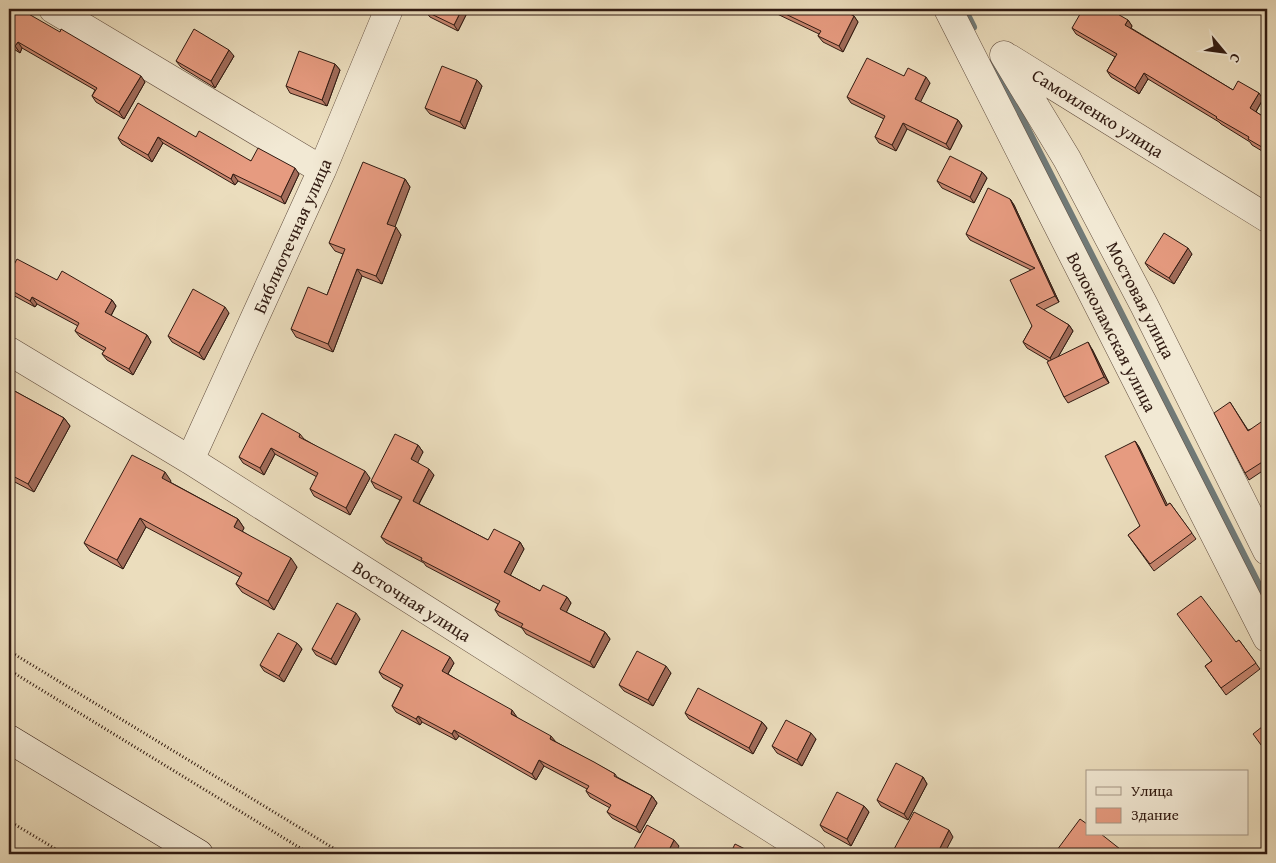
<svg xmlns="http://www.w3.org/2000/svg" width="1276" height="863" viewBox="0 0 1276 863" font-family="'Gentium Book Plus',serif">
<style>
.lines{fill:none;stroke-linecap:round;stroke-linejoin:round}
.stream{stroke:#717a77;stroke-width:8}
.minor-casing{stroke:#604c3d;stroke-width:29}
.secondary-casing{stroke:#311b12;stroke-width:29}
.path{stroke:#311b12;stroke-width:3;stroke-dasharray:1 2.5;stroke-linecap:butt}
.minor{stroke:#f2e9d4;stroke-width:28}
.secondary{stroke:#f2e9d4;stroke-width:28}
.wall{fill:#c6856e;stroke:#311b12}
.shaded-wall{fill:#a16c5a;stroke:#311b12}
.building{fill:#e69b80;stroke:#311b12}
.labels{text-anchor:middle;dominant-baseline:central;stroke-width:4;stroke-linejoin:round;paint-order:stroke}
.street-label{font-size:18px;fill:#311b12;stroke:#f2e9d4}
</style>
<rect width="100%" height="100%" fill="#ebddbd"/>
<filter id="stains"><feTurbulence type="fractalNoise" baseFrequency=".004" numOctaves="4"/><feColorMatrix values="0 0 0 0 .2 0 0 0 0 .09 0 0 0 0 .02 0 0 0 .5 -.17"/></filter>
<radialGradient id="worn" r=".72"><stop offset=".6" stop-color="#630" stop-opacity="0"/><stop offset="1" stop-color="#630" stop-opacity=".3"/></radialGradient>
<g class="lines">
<path class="stream" d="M964,9L973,27
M993,62L1267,602"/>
<defs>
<path id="minor" d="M53,9L322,170
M948,9L1267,638
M1004,55L1067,159L1144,305L1267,551
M1009,58L1267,218
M9,351L190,460L812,854
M190,460L322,170L389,9"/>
<path id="secondary" d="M9,739L199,854"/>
</defs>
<use href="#minor" class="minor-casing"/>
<use href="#secondary" class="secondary-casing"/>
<path class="path" d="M9,651L343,854
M9,670L310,854
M9,821L64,854"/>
<use href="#minor" class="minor"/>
<use href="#secondary" class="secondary"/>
</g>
<path class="wall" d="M9,9L145,82L124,119L96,102L92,96L95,90L22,48L20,53L9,46Z
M469,9L458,31L430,17L425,11Z
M770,9H840L854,16L858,22L843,52L823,42L818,36L819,34L771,11Z
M1128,20L1132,26L1131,28L1233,90L1263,99L1256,112L1267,119V154L1252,145L1250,142L1221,124L1219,122L1148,79L1139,94L1111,77L1107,71L1115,57L1076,34L1072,28Z
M234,56L215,88L181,67L176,61Z
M335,64L340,70L327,106L290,93L286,86Z
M904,76L930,83L920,102L958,120L962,126L950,150L907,129L896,151L879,143L875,137L884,119L851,103L847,97Z
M477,80L482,86L465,129L430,114L425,108Z
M196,137L251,161L299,174L285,204L238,181L235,185L163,143L152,162L122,144L118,138Z
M982,172L987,178L974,203L942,188L937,181Z
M405,179L410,187L394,227L401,235L382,284L362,276L333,352L296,337L291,329L327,295L343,254L335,251L329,243Z
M1010,199L1014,205L1059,302L1043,310L1069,325L1073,331L1058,357L1092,349L1109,383L1068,403L1064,397L1049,361L1027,348L1023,342L1032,326L1031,270L970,240L966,234Z
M1192,254L1174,284L1150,270L1145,263Z
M9,274L57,280L112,300L116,306L111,316L147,335L151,342L133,375L107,360L102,354L104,351L80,337L75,331L78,326L37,304L35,307L9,293Z
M229,313L204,360L172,342L168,336Z
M9,388L64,418L70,426L34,492L9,479Z
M1230,402L1248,430L1267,425V468L1249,480L1245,473Z
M300,434L304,439L370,478L350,515L314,496L310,489L317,477L275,454L264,475L243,463L239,457Z
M1135,441L1139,447L1167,505L1170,503L1196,539L1154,571L1128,535L1140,526Z
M418,445L423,452L417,462L434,475L419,504L488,540L520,542L524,549L510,575L540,591L567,597L571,603L566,612L605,632L610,639L594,668L526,634L522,628L499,616L495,610L498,604L426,566L424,563L386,543L381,537L400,500L375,488L371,481Z
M171,481L170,482L238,519L244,528L242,531L297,567L274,610L242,592L236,584L240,577L146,527L123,569L90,551L84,543Z
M360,619L336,665L316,655L312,649Z
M1239,640L1260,669L1226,695L1205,666Z
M297,643L302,649L284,682L264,671L260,665Z
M454,663L448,674L556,742L615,774L617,777L652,796L657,803L640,833L612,818L607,812L610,808L590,797L586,791L587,789L544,766L536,780L459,736L456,740L422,722L420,725L396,712L392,706L401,688L383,678L379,672Z
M671,673L653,706L624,691L619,685Z
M685,713L762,722L767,728L753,754L689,719Z
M816,739L802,766L777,753L772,746Z
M923,777L927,784L908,820L881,806L877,800Z
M864,806L869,812L851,846L824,831L820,825Z"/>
<path class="shaded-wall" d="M462,9H469L458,31L454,25Z
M854,16L858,22L843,52L839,46Z
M1128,20L1132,26L1129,31L1125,25Z
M18,42L22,48L20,53L15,46Z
M229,50L234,56L215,88L211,81Z
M335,64L340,70L327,106L322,100Z
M1144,73L1148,79L1139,94L1135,88Z
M141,76L145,82L124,119L119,112Z
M926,77L930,83L919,105L915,99Z
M477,80L482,86L465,129L460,122Z
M1259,93L1263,99L1254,115L1250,108Z
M958,120L962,126L950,150L946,144Z
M903,123L907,129L896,151L892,145Z
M158,137L163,143L152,162L148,155Z
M295,168L299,174L285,204L281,197Z
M982,172L987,178L974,203L970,197Z
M233,174L238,181L235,185L231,179Z
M405,179L410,187L393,232L387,224Z
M1010,199L1014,205L1059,302L1055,296Z
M396,227L401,235L382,284L376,276Z
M1188,248L1192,254L1174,284L1169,278Z
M357,269L362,276L333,352L328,344Z
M32,297L37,304L35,307L30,301Z
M112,300L116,306L109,319L105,312Z
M225,307L229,313L204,360L199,353Z
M1069,325L1073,331L1054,364L1050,358Z
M147,335L151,342L133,375L129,369Z
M1088,342L1092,349L1109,383L1104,377Z
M64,418L70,426L34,492L28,484Z
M1135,441L1139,447L1171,512L1166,506Z
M418,445L423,452L416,466L411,459Z
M271,448L275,454L264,475L260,468Z
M429,469L434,475L417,507L413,501Z
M365,471L370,478L350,515L346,508Z
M165,472L171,481L168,487L162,478Z
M140,518L146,527L123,569L117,560Z
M238,519L244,528L240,536L234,527Z
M520,542L524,549L509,578L504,572Z
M291,558L297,567L274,610L268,601Z
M567,597L571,603L565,615L560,609Z
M356,613L360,619L336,665L331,659Z
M605,632L610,639L594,668L590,662Z
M297,643L302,649L284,682L279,676Z
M450,657L454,663L446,677L442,671Z
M666,666L671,673L653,706L648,700Z
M512,710L517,717L511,714Z
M418,716L422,722L420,725L416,719Z
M762,722L767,728L753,754L749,748Z
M454,730L459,736L456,740L452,734Z
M811,733L816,739L802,766L797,760Z
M551,736L556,742L550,739Z
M539,760L544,766L536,780L532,774Z
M923,777L927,784L908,820L904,814Z
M652,796L657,803L640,833L636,827Z
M864,806L869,812L851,846L847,839Z
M949,830L953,837L944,854H937Z
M674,840L679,846L675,854H667Z
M1120,849L1124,854H1116Z"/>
<path class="building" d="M9,9H20L60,32L61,29L141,76L119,112L92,96L97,88L18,42L15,46L9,43Z
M426,9H462L454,25L425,11Z
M775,9H840L854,16L839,46L818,36L821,31Z
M1083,9H1109L1128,20L1125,25L1233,90L1238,81L1259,93L1250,108L1267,119V150L1248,139L1249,137L1216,118L1217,117L1144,73L1135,88L1107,71L1117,54L1072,28Z
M194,29L229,50L211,81L176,61Z
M299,51L335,64L322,100L286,86Z
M867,58L904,76L908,68L926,77L915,99L958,120L946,144L903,123L892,145L875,137L885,116L847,97Z
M442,66L477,80L460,122L425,108Z
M138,103L196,137L199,131L251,161L258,148L295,168L281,197L233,174L231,179L158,137L148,155L118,138Z
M950,156L982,172L970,197L937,181Z
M363,162L405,179L387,224L396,227L376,276L357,269L328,344L291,329L308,287L327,295L345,249L329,243Z
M988,188L1010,199L1055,296L1036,305L1069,325L1050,358L1023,342L1032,326L1010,280L1035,268L966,234Z
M1164,233L1188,248L1169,278L1145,263Z
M17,259L57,280L62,271L112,300L105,312L147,335L129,369L102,354L106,348L75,331L79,323L32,297L30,301L9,289V274Z
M193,289L225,307L199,353L168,336Z
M1088,342L1104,377L1064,397L1047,362Z
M9,388L64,418L28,484L9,474Z
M1230,402L1248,431L1264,420L1267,426V459L1245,473L1214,413Z
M262,413L300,434L299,437L365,471L346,508L310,489L318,473L271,448L260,468L239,457Z
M395,434L418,445L411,459L429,469L413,501L488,540L494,529L520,542L504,572L540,591L543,585L567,597L560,609L605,632L590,662L521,627L523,624L495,610L500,601L421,560L422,558L381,537L402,497L371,481Z
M1135,441L1166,506L1170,503L1192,533L1150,564L1128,535L1140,526L1105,456Z
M132,455L165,472L162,478L238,519L234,527L291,558L268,601L236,584L242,573L140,518L117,560L84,543Z
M1201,596L1236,642L1239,640L1256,663L1221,688L1205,666L1212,661L1177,614Z
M337,603L356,613L331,659L312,649Z
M402,630L450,657L442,671L512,710L511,714L551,736L550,739L594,762L615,774L614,776L652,796L636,827L607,812L611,805L586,791L589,786L539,760L532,774L454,730L452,734L418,716L416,719L392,706L403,685L379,672Z
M278,633L297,643L279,676L260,665Z
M637,651L666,666L648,700L619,685Z
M698,688L762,722L749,748L685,713Z
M786,720L811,733L797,760L772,746Z
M1267,723V753L1253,734Z
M896,763L923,777L904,814L877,800Z
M837,792L864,806L847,839L820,825Z
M914,812L949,830L937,854H899L893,851Z
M1080,819L1087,824V834H1101L1120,849L1116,854H1054Z
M647,825L674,840L667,854H631Z
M735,844L755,854H730Z"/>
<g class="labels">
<g class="street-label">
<text transform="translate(1098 113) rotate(32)">Самоиленко улица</text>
<text transform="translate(292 236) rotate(-66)">Библиотечная улица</text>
<text transform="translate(1141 300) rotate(63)">Мостовая улица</text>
<text transform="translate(1112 332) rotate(63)">Волоколамская улица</text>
<text transform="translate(412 601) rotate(32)">Восточная улица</text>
</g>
</g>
<rect width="1276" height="863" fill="none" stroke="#ebddbd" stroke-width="30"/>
<rect x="10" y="10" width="1256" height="843" fill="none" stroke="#311b12" stroke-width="2.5"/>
<rect x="15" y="15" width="1246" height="833" fill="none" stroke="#311b12"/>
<rect x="1086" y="770" width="162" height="65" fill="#f2e9d4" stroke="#a59786"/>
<rect x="1096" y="787" width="25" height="8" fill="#f2e9d4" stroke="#a59786"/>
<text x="1131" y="796" font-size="15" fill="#311b12">Улица</text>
<rect x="1096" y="808" width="25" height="15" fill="#e69b80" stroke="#a59786"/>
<text x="1131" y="820" font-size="15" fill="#311b12">Здание</text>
<g transform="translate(1224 52) rotate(119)" stroke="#f2e9d4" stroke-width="4" paint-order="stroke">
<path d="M0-4L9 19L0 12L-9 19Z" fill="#311b12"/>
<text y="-8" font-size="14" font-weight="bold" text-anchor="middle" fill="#311b12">С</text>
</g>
<rect width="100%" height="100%" filter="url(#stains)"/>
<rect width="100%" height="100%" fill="url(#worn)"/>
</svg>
